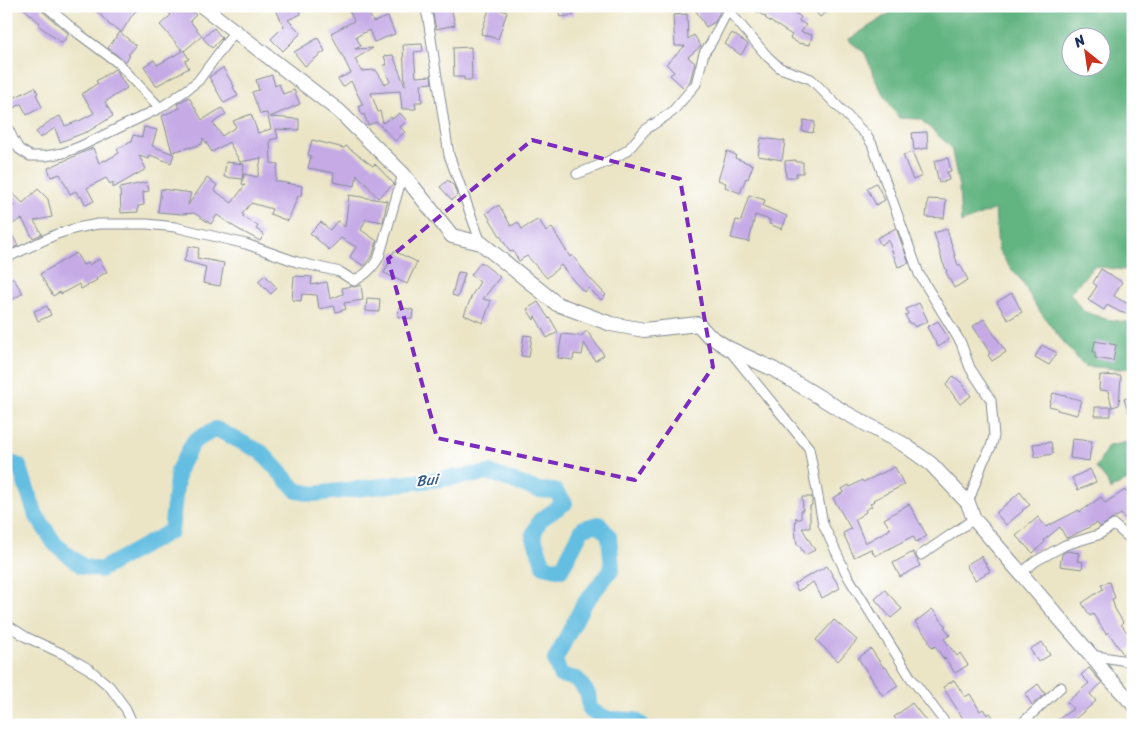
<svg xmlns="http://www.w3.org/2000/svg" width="1139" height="731" viewBox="0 0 1139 731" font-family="Sriracha,sans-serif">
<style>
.forest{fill:#62b481;stroke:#3e7270;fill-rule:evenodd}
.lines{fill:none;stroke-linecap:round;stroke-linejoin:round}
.river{stroke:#64bee1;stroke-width:16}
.building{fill:#c5aae6}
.street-casing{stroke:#838a92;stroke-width:11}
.secondary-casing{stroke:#838a92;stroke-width:16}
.street{stroke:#fff;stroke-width:9}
.secondary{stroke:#fff;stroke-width:14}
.marked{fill:none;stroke:#7b2cbf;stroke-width:4;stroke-dasharray:10 6;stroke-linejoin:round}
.labels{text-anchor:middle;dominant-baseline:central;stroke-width:4;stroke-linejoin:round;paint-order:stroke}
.water-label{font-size:15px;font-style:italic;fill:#315a85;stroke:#fff}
</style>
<rect width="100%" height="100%" fill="#fff"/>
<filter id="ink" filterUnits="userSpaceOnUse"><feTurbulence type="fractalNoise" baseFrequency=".02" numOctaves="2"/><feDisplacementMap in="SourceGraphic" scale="10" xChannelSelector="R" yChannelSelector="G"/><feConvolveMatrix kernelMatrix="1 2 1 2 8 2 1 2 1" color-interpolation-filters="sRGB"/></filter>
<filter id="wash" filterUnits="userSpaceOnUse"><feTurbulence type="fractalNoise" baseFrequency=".0096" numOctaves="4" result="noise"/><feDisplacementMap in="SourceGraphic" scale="20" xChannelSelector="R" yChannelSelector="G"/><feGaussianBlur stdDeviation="1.12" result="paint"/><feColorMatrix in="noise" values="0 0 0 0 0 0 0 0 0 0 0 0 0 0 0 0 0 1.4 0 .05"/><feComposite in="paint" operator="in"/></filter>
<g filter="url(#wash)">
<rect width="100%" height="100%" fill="#ebe5c6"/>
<path class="forest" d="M901,6H1133V267L1123,270L1094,266L1070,293L1083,311L1105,319L1133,323V368L1119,369L1084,366L1056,333L1036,306L1021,280L1008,265L998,249L995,209L961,223L959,187L951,147L920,119L899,118L878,85L865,53L848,40ZM1072,38H1102V68H1072Z
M1133,441V480L1125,481L1110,490L1107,481L1096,468L1108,446Z"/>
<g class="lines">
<path class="river" d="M6,461L19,466L36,515L55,544L82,566L100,570L171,531L178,470L194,441L216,429L261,452L297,491L314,494L490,473L538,490L555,491L565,503L540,520L533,535L544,566L561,570L583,528L599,524L609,536L612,569L583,605L555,660L560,675L577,679L588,694L590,710L608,719L634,720L642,725"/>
</g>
<g id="blocks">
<path class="building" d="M21,6H40L42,11L69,34L62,43L38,25L40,23Z
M92,6H141L132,15L122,32L108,24V23Z
M163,6H187L196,15L190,21L202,36L184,51L189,59L185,61L189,68L156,86L144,66L154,60L157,65L183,51L160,25L171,15Z
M274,6H298L301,14L288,20L301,33L283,51L271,39L284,26Z
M347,6H366L373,22L388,17L395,34L374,42L369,30L356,37L361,46L355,49L373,48L355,59L361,71L376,70L385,84L390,82L383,65H387L384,56L393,55L405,86L403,45L422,44L423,51L414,52L416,77L431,76L432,83L421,84L422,102H415L416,109H402L400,91L371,93L378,112L380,111L383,123L391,117L392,119L400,113L407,121L400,127L405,132L395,141L377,122L368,125L364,114L362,115L359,106L363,105L351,81L343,87L338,79L351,73L331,33L354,21Z
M431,6H451L455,25L436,29Z
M490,6H502L501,10L507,12L498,39L481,34Z
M558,6H573L574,15L560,17Z
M693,6H721V9L715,22L706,27Z
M747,6H784L801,17L799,21L806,25L801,32L812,35L810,45L798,43L790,38L792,35L765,18L766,17Z
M810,6H839L824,14L820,17Z
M687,14L688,39L694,35L701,46L688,57L695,63L690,81L684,88L670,75L674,72L666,64L685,46H675L673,15Z
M214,28L222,38L212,48L203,38Z
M120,32L136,46L128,55L130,56L125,62L108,48Z
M732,33L748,44L741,55L725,44Z
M318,38L325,51L305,66L294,52Z
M471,47L472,80H464V77H454L453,48Z
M223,68L234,86L233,87L238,96L224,103L209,77Z
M115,69L127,88L105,102L113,116L89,131L60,142L55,128L40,138L36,132L51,120L60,116L65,126L81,120L94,113L82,94L98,83L96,81Z
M272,75L275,86L279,84L283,94L294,90L300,104L270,117L299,119V130L276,129L278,138L270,140L271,163L278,164L275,181L302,186L301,196H298L288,221L270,214L272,209L251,203L242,214L244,215L243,217L258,226L256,229L264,234L260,241L236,228L217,215L211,224L194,213L182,214L158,212L161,189L191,193L188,205L207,178L217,185L214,190L232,203L245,185L242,184L244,174L257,177L258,176L261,158L240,162L229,142L212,152L203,138L202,144L190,148L191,147L172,152L162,116L180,108L177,104L189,97L202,120L222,108L226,114L213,123L222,136L236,127L233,121L251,114L258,133L271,129L267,113L260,114L252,92L259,90L256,80Z
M35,87L38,93L36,94L42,107L27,115L21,104L14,108L10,100Z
M804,120L815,122L813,133L802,131Z
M144,127L157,130L152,146L174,154L171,163L150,155L149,159L139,156L146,169L113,188V182L110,184L106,178L87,188L94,201L86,205L81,196L79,197L76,191L70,194L60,174L51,177L48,168L93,148L99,163L105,160V161L119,153L117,149L131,142L133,135L142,137Z
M927,132L928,148L914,150L912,133Z
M761,138L785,141L782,160L758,156Z
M312,140L344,148L346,146L373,166L375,164L394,184L378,198L357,174L355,186L333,182L334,173L308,168L311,156L308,155Z
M727,151L736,155L735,158L753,165L748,179L746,178L740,193L725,187L726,183L718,180Z
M912,152L922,176L913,180L903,155Z
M948,158L951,171L947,172L949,180L939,183L934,161Z
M796,160V162H803V173H796V177H786L785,161Z
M226,162L244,164L242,179L224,177Z
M448,180L454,186L457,195L452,200L440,187Z
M147,182L149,191L143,192L144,205L138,206V212L121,213L120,188Z
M876,183L885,200L876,205L867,188Z
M6,187L23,203L38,189L48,199L52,217L34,221L42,234L33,238L22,219L8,226L18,246L6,251V211L14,206L6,198Z
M349,195L387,201L383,222L366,219L361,230L377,241L373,254L364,266L350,257L356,247L341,238L329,250L310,233L321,222L330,230L337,221L345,227Z
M749,195L765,200L763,206L787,216L782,229L769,224L770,220L755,215L749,242L731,238L736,220L741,221Z
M928,199L946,200L944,218L926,217Z
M499,205L511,226L518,222L522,229L539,219L546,232L552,228L570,257L572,255L588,276L606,295L601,300L589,288L584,292L573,280L561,265L547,278L527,256L519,261L513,251L510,252L486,213Z
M896,228L909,263L898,267L888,240L881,245L877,238Z
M947,229L958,266L960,264L968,280L954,288L946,272L947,271L943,263L934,233Z
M189,246L199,248L197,258L224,263L220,286L203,283L206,267L184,261Z
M394,251L417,262L407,284L384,273Z
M76,253L83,265L88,263L89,265L99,259L107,272L96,278L97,280L81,289L79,284L61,294L60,292L53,296L40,274Z
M481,262L500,277L483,299L491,301L483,323L464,315L472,295L480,282L471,275Z
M1101,269L1122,282L1114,296L1133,307V316L1120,312L1107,305L1104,310L1088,300L1097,286L1093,283Z
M458,272L465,273L458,297L452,295Z
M265,275L277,288L271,294L258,281Z
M294,276L312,277L311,285L327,282L330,299L343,294L342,288L351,286L354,287L361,285L363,300L344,303L346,309L336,312L334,306L319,309L317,295L302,294L301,301L292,300Z
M13,278L23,293L12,300L6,291V283Z
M1012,293L1022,312L1008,320L997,302Z
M367,298L380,299L379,312L366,311Z
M538,302L549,319L550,318L558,332L547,338L535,316L534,320L527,309Z
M919,303L928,321L915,327L912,323L910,324L905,315L908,314L906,309Z
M47,306L51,315L38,321L34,311Z
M399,307L413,310L412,319L398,317Z
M984,319L1006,352L992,361L988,355L990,353L973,326Z
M938,321L949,340L938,347L927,327Z
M587,331L604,355L595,361L584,343L582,355L574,354L573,360L558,358L562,334L581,336Z
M524,335L532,336L529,357L521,356Z
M1095,341L1116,345L1113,361L1095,358V352H1093Z
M1042,345L1057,353L1049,365L1035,357Z
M1100,375L1121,376L1119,405L1112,407L1108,391L1099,390Z
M953,376L962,383L971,396L960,404L946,385Z
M1053,393L1081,400L1077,415L1057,410V408L1049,406Z
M1133,396V422H1132L1124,399Z
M1095,407H1111V416H1095Z
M1072,439L1092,441L1089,461L1070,458Z
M1051,442L1053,454L1035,457L1033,444Z
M895,467L904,485L873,500L874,501L870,504L872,506L865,510L866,512L855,519L865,543L890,529L884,519L909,504L927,536L916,542L913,536L875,556L871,549L854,557L843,533L851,529L833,498L844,492L842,489L849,485L850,487L862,480L863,482Z
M1090,469L1096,482L1078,490L1072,478Z
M1125,490L1133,503V528L1121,514L1100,527L1097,523L1072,536L1066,538L1060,527L1044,540L1045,542L1033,553L1016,536L1038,517L1046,527L1079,510L1080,512L1101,497L1105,503Z
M1020,492L1030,505L1022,510L1023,511L1006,525L996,513Z
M802,497H812V505L810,506V528H802L815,550L805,555L799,545H797L795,530L796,517L797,519H801V510H803Z
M1067,551L1079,553L1077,561L1083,562L1082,569L1060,566L1062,554Z
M913,552L920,566L900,577L893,563Z
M981,556L990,571L975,580L966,565Z
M827,566L840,588L822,598L813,582L798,591L794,584Z
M1110,582L1115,598L1112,599L1115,609L1123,622L1121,624L1133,641V646L1123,654L1108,632L1106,634L1093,614L1090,616L1082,603L1103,589L1101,584Z
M885,590L902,609L891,618L875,599Z
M932,609L946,626L944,627L950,635L944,639L957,656L960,653L968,665L955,673L945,658L944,659L935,646L933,648L928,642L930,641L915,622Z
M834,620L857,640L838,661L816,640Z
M1042,642L1050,655L1038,662L1030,649Z
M871,649L884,668L886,667L898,686L883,696L858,658Z
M1089,668L1102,683L1090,694L1096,701L1068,725H1050L1073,709L1067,702L1089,683L1081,675Z
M954,680L965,697L970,694L980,711L983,709L987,715L990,713L999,725H967L943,687Z
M1038,684L1045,694L1032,705L1025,694Z
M912,703L929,725H900L894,717Z"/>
</g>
</g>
<g filter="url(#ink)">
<use href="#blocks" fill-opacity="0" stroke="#838a92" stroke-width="1"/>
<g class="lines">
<defs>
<path id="street" d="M46,6L79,34L118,63L160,108
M425,6L428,19L449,155L481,243
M727,6L728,10L767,56L780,68L811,79L866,135L872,144L919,274L961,343L970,368L991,400L994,436L991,447L983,462L968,503
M6,124L13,139L19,149L30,156H45L63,153L79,147L160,108L185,91L198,81L235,31
M577,174L607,162L628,150L645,130L672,112L696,84L704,53L711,43L728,10
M6,258L57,234L77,228L98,224H147L175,227L246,244L297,262L340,272L354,281C366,274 372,269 379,257L403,174
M730,351L809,448L823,524L847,575L911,678L947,725
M921,555L974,519
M1021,573L1036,561L1065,545L1098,535L1114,525L1133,541
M6,624L26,637L63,654L89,669L110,687L126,709L133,725
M1091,655L1133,662
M1020,725L1061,687"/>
<path id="secondary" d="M202,6L339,111L403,174L452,236L481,243L557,304L611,324L644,330L698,324L708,335L728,348L773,369L846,413L903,444L931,464L968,503L974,519L1091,655L1108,677L1133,704"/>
</defs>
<use href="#street" class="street-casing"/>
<use href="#secondary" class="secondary-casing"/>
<use href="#street" class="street"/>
<use href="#secondary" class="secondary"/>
</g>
</g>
<path class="marked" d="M532,140L680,179L713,367L635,480L437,438L388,259Z"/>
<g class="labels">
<g class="water-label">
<text transform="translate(427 480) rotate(-7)">Bui</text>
</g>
</g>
<rect width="1139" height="731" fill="none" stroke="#fff" stroke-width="25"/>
<g transform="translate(1086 52) rotate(330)"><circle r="24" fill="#ffffff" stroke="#a4acbf"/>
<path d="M0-4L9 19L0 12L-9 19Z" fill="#c8321e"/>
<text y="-8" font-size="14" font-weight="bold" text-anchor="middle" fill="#1b2f5e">N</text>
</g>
</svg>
